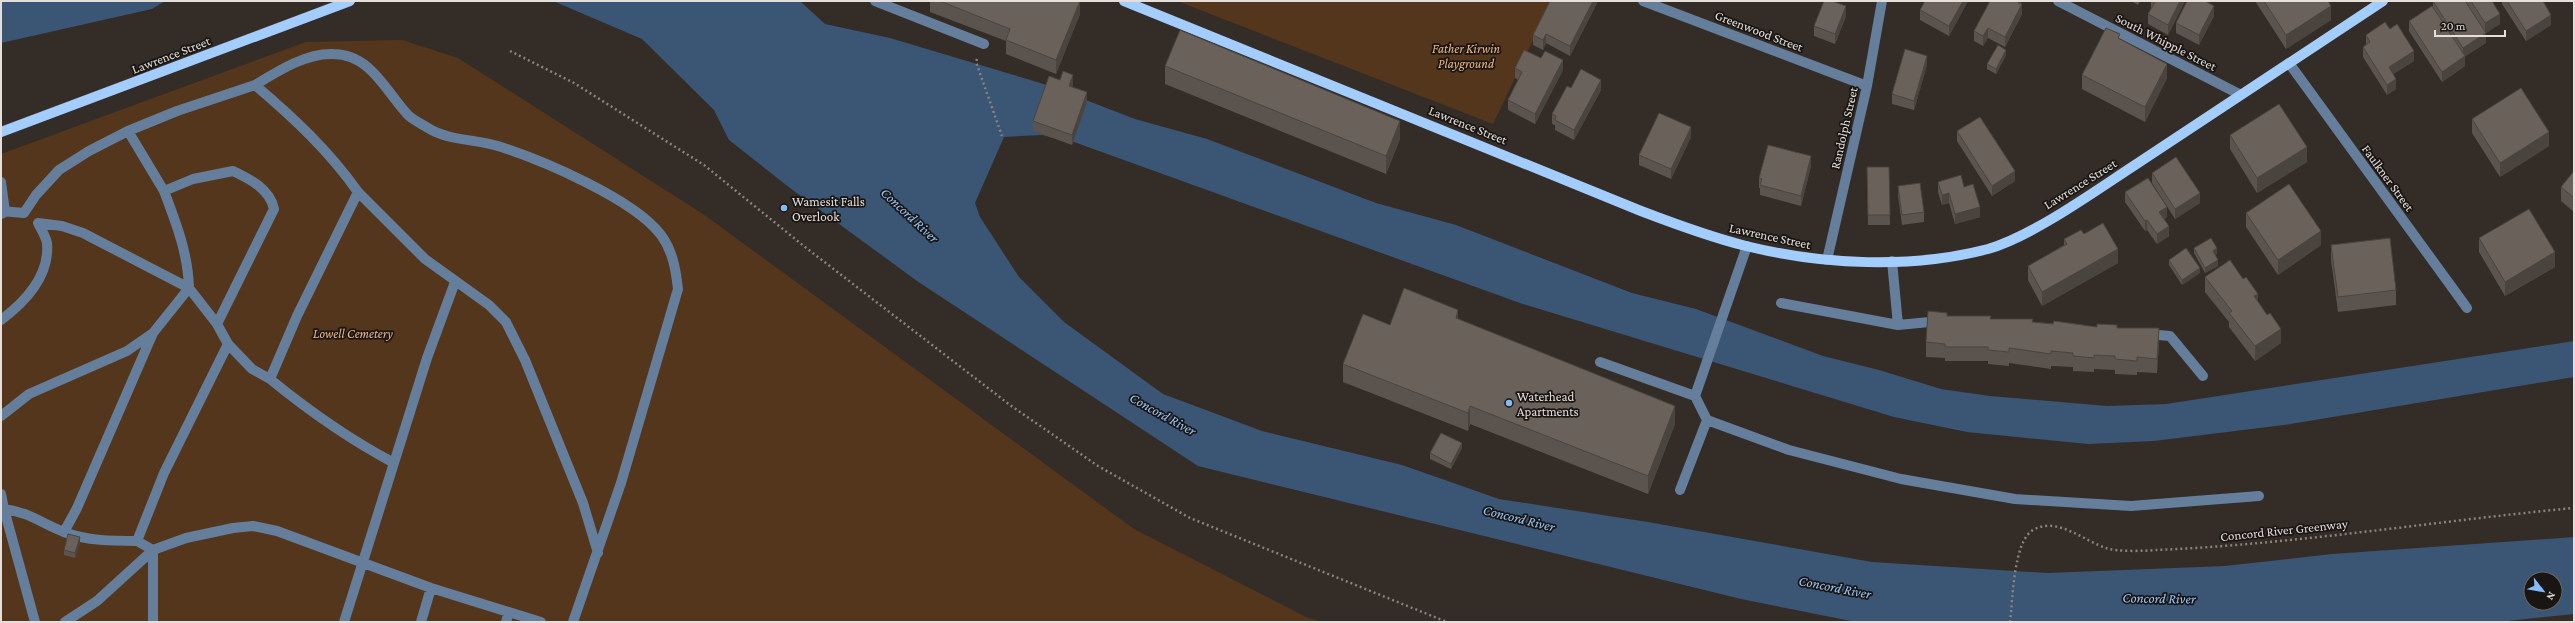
<svg xmlns="http://www.w3.org/2000/svg" width="2575" height="623" viewBox="0 0 2575 623" font-family="'Crimson Pro',serif">
<style>
.green{fill:#53361b}
.water{fill:#3b5574;fill-rule:evenodd}
.lines{fill:none;stroke-linecap:round;stroke-linejoin:round}
.path{stroke:#89827d;stroke-width:2.5;stroke-dasharray:2 3;stroke-linecap:butt}
.minor{stroke:#657e9b;stroke-width:10}
.major{stroke:#a3cdfe;stroke-width:10}
.wall{fill:#5b534d}
.shaded-wall{fill:#4a443f}
.building{fill:#6a615a;stroke:#4a443f}
.poi-dot{fill:#84bcfb;stroke:#191512;stroke-width:1.5}
.labels{text-anchor:middle;dominant-baseline:central;stroke-width:3.5;stroke-linejoin:round;paint-order:stroke}
.street-label{font-size:13px;fill:#e4dfdb;stroke:#191512}
.park-label{font-size:13px;font-style:italic;fill:#eeb787;stroke:#191512}
.poi-label{font-size:13px;fill:#e4dfdb;stroke:#191512;text-anchor:start}
.water-label{font-size:14px;font-style:italic;fill:#98c6fb;stroke:#191512}
</style>
<rect width="100%" height="100%" fill="#342c26"/>
<path class="green" d="M1177,1H1552L1493,124Z
M402,40L458,58L703,214L1134,529L1306,617L1322,622H1V154L306,42Z"/>
<path class="water" d="M1,1H165L152,9L1,43Z
M553,1H800L825,24L890,38L1047,85L1135,119L1207,139L1376,203L1456,225L1632,293L1696,309L1823,356L1879,370L1941,389L1990,396L2107,406L2166,404L2574,341V377L2284,425L2154,441L2088,444L1967,432L1894,417L1520,303L1074,142L1042,135L1004,137L975,203L980,217L1019,277L1064,322L1163,394L1262,431L1402,465L1499,499L1648,522L1872,562L2048,573L2225,566L2332,554L2574,537V614L2498,622H1856L1741,599L1198,466L917,281L790,188L729,140L714,110L642,39ZM2531,579H2555V603H2531Z"/>
<g class="lines">
<path class="path" d="M510,51L574,83L704,165L805,247L1010,405L1098,466L1190,518L1447,622
M977,59L976,62L1002,136
M2010,622C2013,600 2013,542 2033,530C2057,516 2084,541 2106,548C2117,552 2145,551 2157,550C2297,544 2435,521 2574,508"/>
<path class="minor" d="M875,1L984,44
M1643,1L1867,86
M2058,1L2241,95
M2289,63L2467,308
M128,131L164,191
M1,182L5,212L1,214
M358,192L425,259L489,305L506,322L525,360L583,503L598,553
M1,211L24,213L36,195L59,170L89,151L128,131L177,111L255,85
M1827,260L1867,86L1882,1
M1781,303L1898,325L1892,261
M1,320C25,302 50,276 47,243C46,237 41,229 38,223L62,226L83,233L189,288L217,324L228,344
M1898,325L1940,321
M153,333L189,288C188,253 176,223 164,191L193,179L233,171C250,179 270,189 274,209L217,324
M2147,334L2170,336L2203,376
M1600,362L1695,396L1707,420L1789,450L1901,479L2015,499L2131,506L2259,496
M270,379C309,411 349,439 394,463
M1695,396L1747,246
M1,416L29,394L127,351L153,333L77,508L64,532
M1680,490L1707,420
M1,494L4,509H1
M35,622L4,509C32,513 40,523 64,532C87,541 113,541 137,541
M65,622L97,601L153,550V622
M344,622L427,358L455,282
M421,622L431,588
M506,622L509,612
M541,622L431,588L277,531L253,526L233,528L186,538L153,550L137,541L164,473L228,344L252,369L270,379L297,316L358,192C329,151 294,118 255,85C278,71 306,53 333,54C371,54 386,92 408,115C413,120 422,124 428,128C449,141 475,139 498,146C542,160 634,199 661,235C673,251 676,271 678,289L621,483L573,622"/>
<path class="major" d="M1124,1L1641,211C1675,224 1710,237 1746,246C1824,265 1911,269 1988,249C2033,236 2095,191 2135,165C2218,111 2300,55 2383,1
M1,132L350,1"/>
</g>
<path class="wall" d="M930,1H1080V14L1056,74L1006,54V41L930,12Z
M1550,1H1598L1570,56L1546,43L1543,50L1533,45V35Z
M1925,1H1968L1949,36L1920,20V10Z
M2021,1L2022,14L2005,47L1988,38L1983,46L1974,41V31Z
M2131,1H2140L2138,5Z
M2151,1H2185L2168,35L2148,24V14L2151,9Z
M2255,1H2328L2331,20L2286,49Z
M2433,1H2492L2500,24L2486,33V43L2465,56V66L2442,82L2409,31V21L2433,7Z
M2502,1H2543L2551,25L2526,41L2502,4Z
M1846,16L1835,44L1814,36V26Z
M2214,16L2199,45L2176,33V23Z
M2390,29L2414,61L2393,74L2396,89L2387,95L2363,57V47L2366,45V35Z
M2120,39L2167,78L2145,122L2082,89V75Z
M2006,55L1996,74L1987,69V64Z
M1541,58L1563,70L1535,124L1508,110V100L1518,80L1515,78V68Z
M1927,65L1914,110L1892,104V94Z
M1165,66L1400,139L1386,174L1165,84Z
M1073,85L1072,87L1087,102L1072,145L1033,131V121Z
M1571,88L1601,90L1574,140L1555,130V125L1552,124V114Z
M2472,119L2549,146L2500,177L2472,133Z
M1957,131L2015,181L1992,196L1957,141Z
M2230,135L2307,162L2257,193L2230,149Z
M1691,137L1671,179L1639,165V155Z
M1811,166L1801,206L1760,195V188H1759V178Z
M1867,167H1889L1890,225H1868Z
M2574,171V212L2561,201V187Z
M2152,173L2200,203L2175,219L2152,183Z
M1938,182L1964,187L1980,217L1955,224L1949,203L1942,205L1938,192Z
M1898,186L1924,212V222L1902,225L1898,196Z
M2125,192L2167,217L2164,219L2169,236L2157,244L2147,230L2145,231L2125,202Z
M2246,213L2321,245L2278,275L2246,227Z
M2084,234L2118,263L2042,306L2028,280V266L2064,245V239Z
M2479,238L2555,267L2505,296L2479,252Z
M2331,245L2396,290V305L2338,312L2331,260Z
M2194,248L2217,254L2215,255L2218,266L2205,273L2194,253Z
M2169,260L2200,273L2182,285L2169,265Z
M2205,277L2258,301L2267,315L2281,343L2255,361L2229,327V322L2205,292Z
M1947,316L2117,328L2159,343L2157,373L2137,372V375L2115,374V370L2094,369V372L2073,371V367L2051,366V369L2009,363V366L1988,364V361H1945V358L1926,357V342Z
M1458,319L1675,424L1648,494L1470,424L1468,431L1343,382V364Z
M1462,448L1451,469L1430,459V453Z
M80,542L75,558L64,555V550Z"/>
<path class="shaded-wall" d="M1080,1V14L1056,74V60Z
M1593,1H1598L1570,56V46Z
M1963,1H1968L1949,36V26Z
M2019,1H2021L2022,14L2005,47V37Z
M2180,1H2185L2168,35V25Z
M1846,6V16L1835,44V34Z
M2214,6V16L2199,45V35Z
M2331,6V20L2286,49V35Z
M2500,14V24L2486,33V43L2463,58V48L2485,33V23Z
M2551,15V25L2526,41V31Z
M1988,28V38L1983,46V36Z
M1546,34V43L1543,50V40Z
M2006,50V55L1996,74V69Z
M2414,51V61L2389,77V67Z
M1927,56V65L1914,110V101Z
M2465,56V66L2442,82V72Z
M1563,60V70L1535,124V114Z
M2167,64V78L2145,122V107Z
M1073,75V85L1069,96V86Z
M2396,79V89L2387,95V85Z
M1601,80V90L1574,140V130Z
M1087,92V102L1072,145V135Z
M1400,121V139L1386,174V156Z
M1691,127V137L1671,179V169Z
M2549,132V146L2500,177V163Z
M2307,147V162L2257,193V178Z
M1811,156V166L1801,206V196Z
M2015,171V181L1992,196V186Z
M1949,193V203L1942,205V195Z
M2200,193V203L2175,219V209Z
M1980,207V217L1955,224V214Z
M2167,207V217L2159,222V212Z
M2147,220V230L2145,231V221Z
M2169,226V236L2157,244V234Z
M2321,231V245L2278,275V260Z
M2217,248V254L2213,256V251Z
M2118,249V263L2042,306V292Z
M2555,252V267L2505,296V282Z
M2218,260V266L2205,273V268Z
M2200,268V273L2182,285V280Z
M2258,294V308L2254,296Z
M1458,310V328L1456,318Z
M2159,328V343L2157,373V359Z
M2281,329V343L2255,361V346Z
M1470,406V424L1468,431V413Z
M1675,406V424L1648,494V476Z
M1462,443V448L1451,469V464Z
M80,537V542L75,558V553Z"/>
<path class="building" d="M940,1H1080L1056,60L1006,40L1010,29Z
M1550,1H1593L1570,46L1546,34L1543,40L1533,35Z
M1824,1H1832L1846,6L1835,34L1814,26Z
M1925,1H1963L1949,26L1920,10Z
M1990,1H2019L2018,3L2022,4L2005,37L1988,28L1983,36L1974,31Z
M2154,1H2180L2168,25L2148,14L2155,2Z
M2187,1H2205L2214,6L2199,35L2176,23Z
M2264,1H2328L2331,6L2286,35Z
M2433,1H2465L2486,33L2463,48Z
M2471,1H2492L2500,14L2485,23Z
M2507,1H2543L2551,15L2526,31Z
M2432,6L2465,56L2442,72L2409,21Z
M2385,22L2390,29L2397,24L2414,51L2389,67L2396,79L2387,85L2363,47L2370,42L2366,35Z
M2106,28L2120,34L2118,38L2167,64L2145,107L2082,75Z
M1180,30L1400,121L1386,156L1165,66Z
M1998,45L2006,50L1996,69L1987,64Z
M1905,49L1927,56L1914,101L1892,94Z
M1524,50L1541,58L1545,51L1563,60L1535,114L1508,100L1522,72L1515,68Z
M1581,69L1601,80L1574,130L1555,120L1556,116L1552,114L1567,86L1571,88Z
M1063,71L1073,75L1069,86L1087,92L1072,135L1033,121L1049,76L1060,80Z
M2521,88L2549,132L2500,163L2472,119Z
M2279,104L2307,147L2257,178L2230,135Z
M1659,113L1691,127L1671,169L1639,155Z
M1980,117L2015,171L1992,186L1957,131Z
M1768,145L1811,156L1801,196L1760,185L1762,179L1759,178Z
M2176,157L2200,193L2175,209L2152,173Z
M1867,167H1889L1890,215H1868Z
M2574,171V198L2561,187Z
M1961,175L1964,187L1973,184L1980,207L1955,214L1949,193L1942,195L1938,182Z
M2148,178L2167,207L2159,212L2169,226L2157,234L2147,220L2145,221L2125,192Z
M1920,183L1924,212L1902,215L1898,186Z
M2289,184L2321,231L2278,260L2246,213Z
M2529,209L2555,252L2505,282L2479,238Z
M2103,223L2118,249L2042,292L2028,266L2067,244L2064,239L2081,230L2084,234Z
M2211,238L2217,248L2213,251L2218,260L2205,268L2194,248Z
M2390,238L2396,290L2338,297L2331,245Z
M2186,248L2200,268L2182,280L2169,260Z
M2230,260L2243,279L2246,277L2258,294L2254,296L2267,315L2270,313L2281,329L2255,346L2229,313L2232,311L2205,277Z
M1404,288L1458,310L1456,318L1675,406L1648,476L1470,406L1468,413L1343,364L1363,314L1390,325Z
M1928,311L1947,313V316H1991L1990,319H2033L2032,322L2053,324L2054,321L2097,327V324L2117,325V328H2159L2157,359L2137,357V361L2115,359V356L2094,355V358L2073,356V353L2051,351V354L2009,348V352L1988,350V347H1945V344L1926,342Z
M1441,433L1462,443L1451,464L1430,453Z
M68,534L80,537L75,553L64,550Z"/>
<g class="poi-dot">
<circle cx="784" cy="208" r="4"/>
<circle cx="1509" cy="403" r="4"/>
</g>
<g class="labels">
<g class="street-label">
<text transform="translate(1759 31) rotate(21)">Greenwood Street</text>
<text transform="translate(2166 42) rotate(27)">South Whipple Street</text>
<text transform="translate(171 55) rotate(-21)">Lawrence Street</text>
<text transform="translate(1468 125) rotate(22)">Lawrence Street</text>
<text transform="translate(1844 128) rotate(-77)">Randolph Street</text>
<text transform="translate(2388 178) rotate(54)">Faulkner Street</text>
<text transform="translate(2080 184) rotate(-32)">Lawrence Street</text>
<text transform="translate(1770 236) rotate(12)">Lawrence Street</text>
<text transform="translate(2284 530) rotate(-6)">Concord River Greenway</text>
</g>
<g class="park-label">
<text x="1466" y="48">Father Kirwin<tspan x="1466" dy="15">Playground</tspan></text>
<text x="353" y="333">Lowell Cemetery</text>
</g>
<g class="poi-label">
<text x="792" y="201">Wamesit Falls<tspan x="792" dy="15">Overlook</tspan></text>
<text x="1517" y="396">Waterhead<tspan x="1517" dy="15">Apartments</tspan></text>
</g>
<g class="water-label">
<text transform="translate(910 215) rotate(43)">Concord River</text>
<text transform="translate(1163 414) rotate(29)">Concord River</text>
<text transform="translate(1519 518) rotate(14)">Concord River</text>
<text transform="translate(1835 587) rotate(11)">Concord River</text>
<text transform="translate(2159 598) rotate(1)">Concord River</text>
</g>
</g>
<rect width="2575" height="623" fill="none" stroke="#e4dfdb" stroke-width="4"/>
<g transform="translate(2543 591) rotate(121)"><circle r="19" fill="#191512" stroke="#6a6662"/>
<path d="M0-3L7 15L0 10L-7 15Z" fill="#84bcfb"/>
<text y="-6" font-size="11" font-weight="bold" text-anchor="middle" fill="#e4dfdb">N</text>
</g>
<path d="M2435 30v6h70v-6" fill="none" stroke="#e4dfdb" stroke-width="2"/>
<text x="2441" y="30" font-size="12" fill="#e4dfdb" stroke="#191512" stroke-width="3" paint-order="stroke">20 m</text>
</svg>
